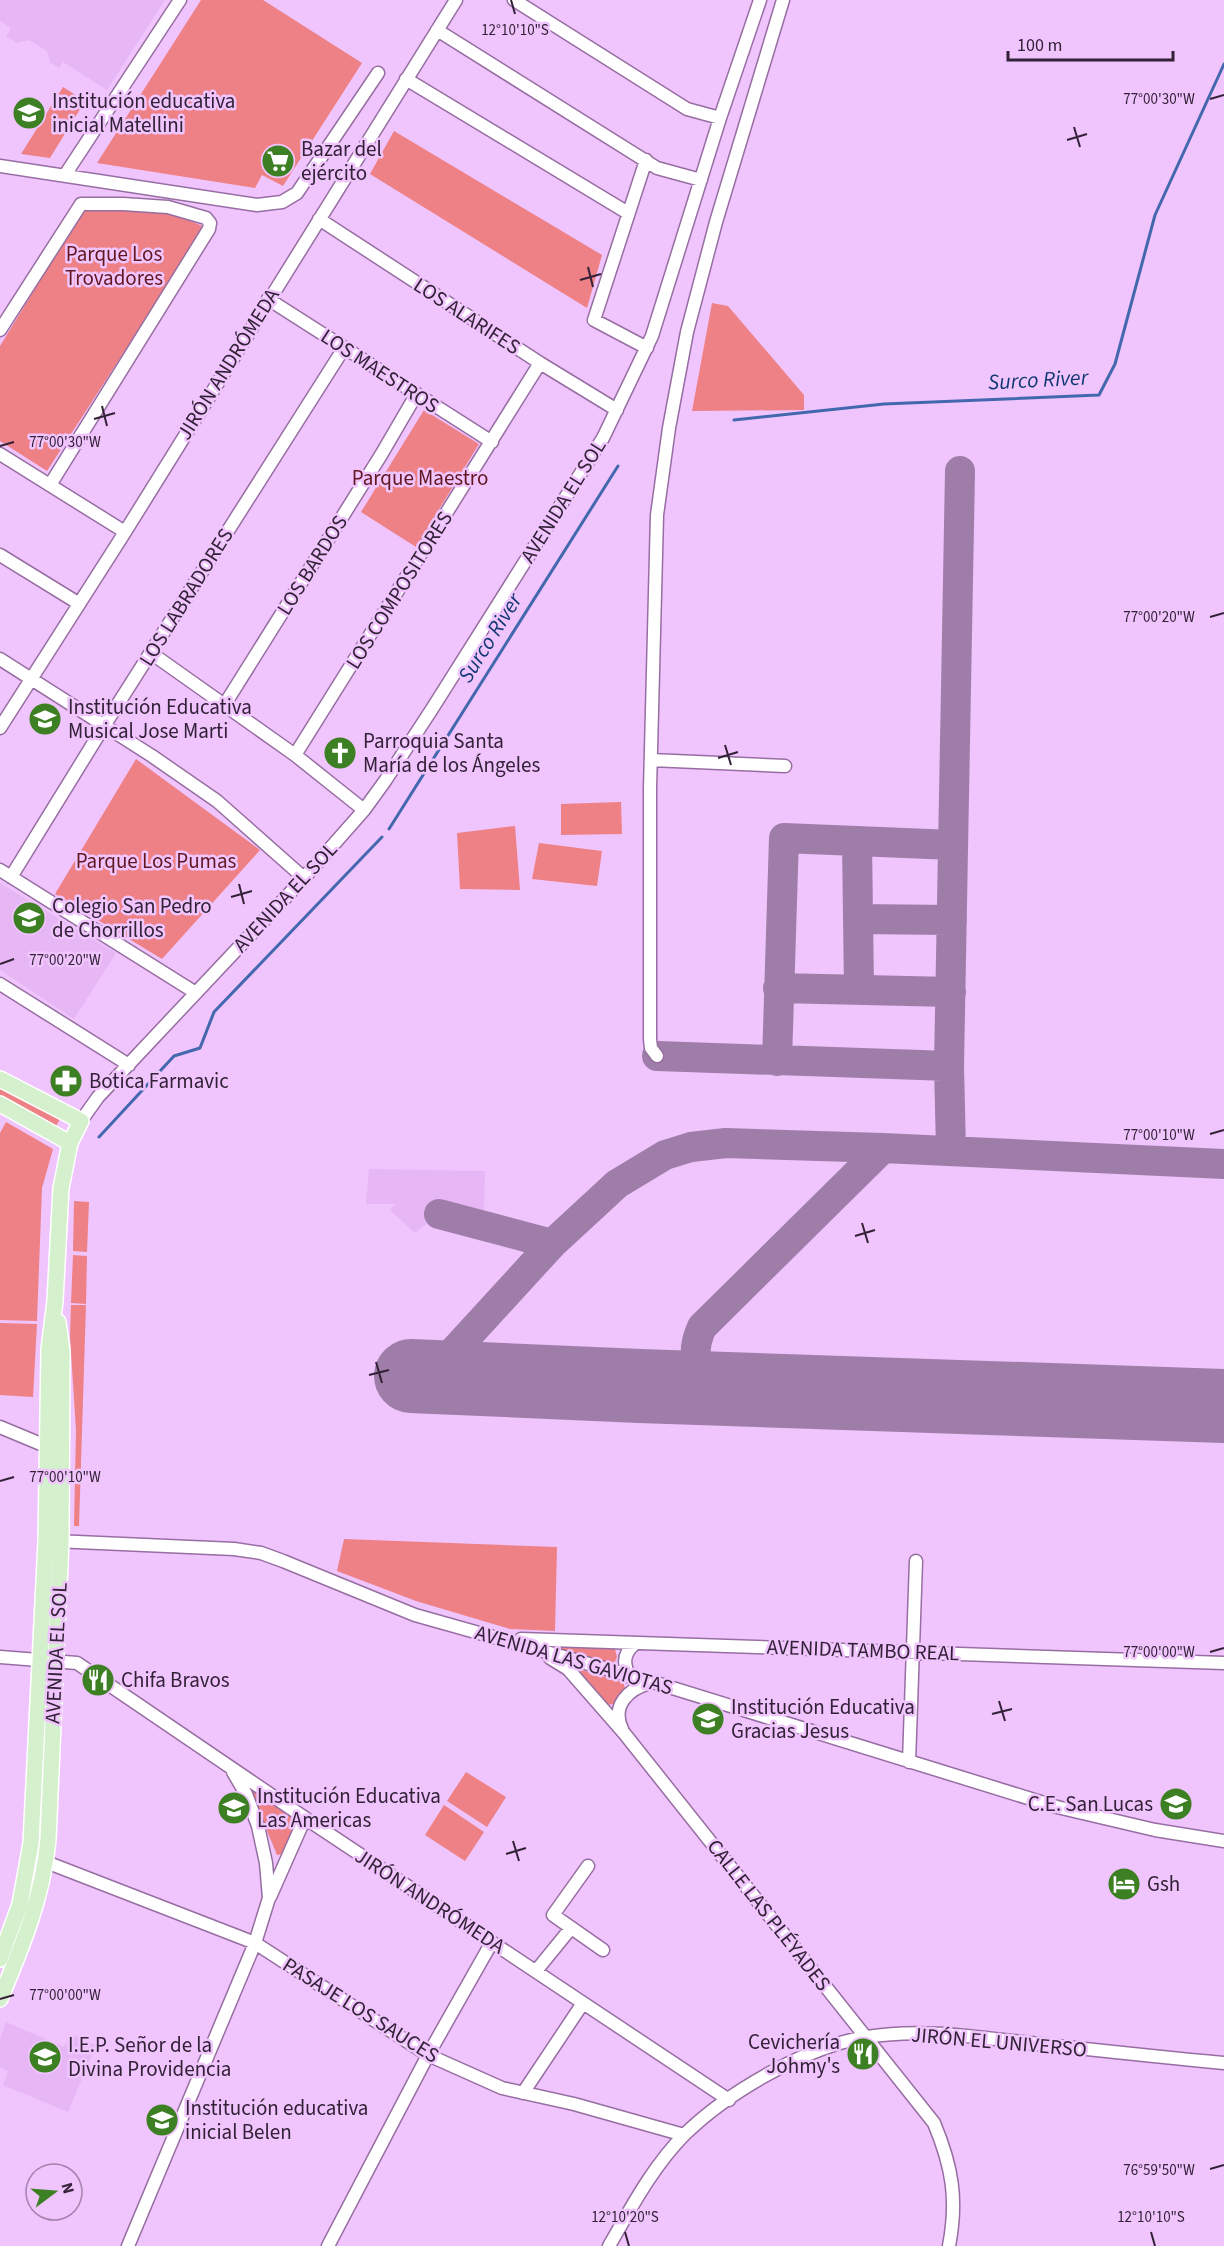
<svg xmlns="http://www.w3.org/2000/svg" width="1224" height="2246" viewBox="0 0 1224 2246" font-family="'Source Sans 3',sans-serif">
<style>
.built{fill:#e7b6f5}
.green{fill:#ee8185}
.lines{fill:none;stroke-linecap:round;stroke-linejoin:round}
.stream{stroke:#4468ae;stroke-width:3}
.taxiway{stroke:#9e7ea8;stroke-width:30}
.runway{stroke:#9e7ea8;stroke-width:74}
.minor-casing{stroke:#976ea2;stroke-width:15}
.major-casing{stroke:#fff;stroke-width:18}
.minor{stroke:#fff;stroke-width:12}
.major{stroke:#d5f0cd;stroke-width:15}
.ticks{fill:none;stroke:#322137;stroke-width:2}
.labels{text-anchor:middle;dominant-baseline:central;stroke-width:5;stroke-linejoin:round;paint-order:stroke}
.poi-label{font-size:21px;fill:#322137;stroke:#f0c4fd;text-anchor:start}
.park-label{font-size:21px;fill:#621720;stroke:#f0c4fd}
.street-label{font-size:21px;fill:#322137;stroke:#f0c4fd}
.water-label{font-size:22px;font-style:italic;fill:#113871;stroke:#f0c4fd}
.ticks-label{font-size:15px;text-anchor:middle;fill:#322137;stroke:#f0c4fd;stroke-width:5;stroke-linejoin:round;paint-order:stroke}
</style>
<rect width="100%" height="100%" fill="#f0c4fd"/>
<path class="built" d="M0,0H165L107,90L63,62L59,68L50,62L47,51L29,40L17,43L6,36L11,28L0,21Z
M0,883L116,953L74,1019L0,970Z
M369,1169L485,1171L484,1210L444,1209L415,1233L390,1210L395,1204H366Z
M6,2022L64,2047L70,2034L96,2045L68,2112L3,2085L8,2071L0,2067V2038Z"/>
<path class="green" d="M201,0H263L362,63L283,186L262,175L255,188L97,163Z
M63,87L85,101L50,158L21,154Z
M394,131L602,255L587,308L370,174Z
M85,207L168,212L205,227L47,471L0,441V346Z
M712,303L728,306L804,395V410L692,411Z
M424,410L479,444L416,547L361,512Z
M136,759L260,850L162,959L55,894Z
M621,802L622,834L561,835V804Z
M515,826L520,890L460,889L457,833Z
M539,843L602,851L597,886L532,879Z
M0,1085L61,1117L55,1128L0,1099Z
M6,1122L53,1149L42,1188L37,1321L0,1320V1133Z
M74,1201L89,1202L87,1252L73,1251Z
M73,1255L87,1256L86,1304L71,1303Z
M71,1305H86L79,1526H74L76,1430L70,1337Z
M0,1323L37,1324L33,1397L0,1395Z
M344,1539L557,1547L555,1631L510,1629L416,1601L337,1571Z
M558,1645L615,1649L617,1657L614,1664L609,1665L558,1649L556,1647Z
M575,1668L623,1682L625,1688L613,1704L607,1705Z
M466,1772L506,1797L487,1827L447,1801Z
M253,1789L296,1819V1824L282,1854L277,1855L251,1792Z
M444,1805L484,1832L465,1861L425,1835Z"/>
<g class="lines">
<path class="stream" d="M734,420L884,404L1099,395L1115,364L1155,215L1224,64
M389,829L618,466
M99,1137L174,1056L200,1048L214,1012L382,837"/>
<path class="taxiway" d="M857,842L859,989
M858,919L952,920
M778,988L951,992
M657,1056L949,1066
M777,1061L784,838L953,845
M951,1150L949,1066L960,471
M439,1214L552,1244
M432,1375L552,1244L617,1184L665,1155L691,1147L726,1143L883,1148L1224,1164
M722,1389C696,1372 689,1356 702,1327L883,1148"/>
<path class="runway" d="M411,1376L640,1386L1224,1406"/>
<defs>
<path id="minor" d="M514,0L687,109L720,118
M437,30L657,168L701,180
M406,79L628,213
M646,160L594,320L647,348
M0,166L257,205L282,202L297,193L378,73
M65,175L180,0
M319,219L540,363L617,410
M268,299L492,442
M0,330L81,204H123L168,207L206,218L210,223L209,229L50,485
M0,454L125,532
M0,555L78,603
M151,653L295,755L364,810
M0,659L152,756L217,801L304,878
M225,704L381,455L416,395
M0,728L125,532L456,0
M295,755L540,363
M651,760L785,766
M0,870L196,993
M11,877L104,726L344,348
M0,984L129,1065
M657,1056L651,1048L650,1039V789L657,515L669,428L687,332L716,222L783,0
M81,1121L98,1097L304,878L364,810L385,781L432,709L603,438L652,336L720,118L760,0
M0,1427L48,1447H55
M55,1541L234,1549L261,1553L283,1561L415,1615L653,1682L1057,1807L1155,1830L1224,1841
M521,1639L1224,1663
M0,1657L77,1663L305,1818L729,2100
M550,1658L568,1669L624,1733L934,2123C952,2166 958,2199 949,2246
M630,1677C622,1663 624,1652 636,1643
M622,1729C611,1706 628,1689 650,1683
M909,1762L916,1561
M46,1862L255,1943L428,2055L502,2088L574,2104L684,2135
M588,1866L553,1915L603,1950
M270,1897L305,1818
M536,1971L571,1928
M523,2093L583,2003
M128,2246L255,1943L269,1898L266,1863L258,1826L246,1794L233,1772
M328,2246L428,2055L492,1942
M609,2246C631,2208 653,2166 685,2134C728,2092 807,2046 867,2037C921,2028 976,2037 1030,2043C1095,2050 1159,2057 1224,2063"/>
<path id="major" d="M0,1079L81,1121L70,1143L61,1188L55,1301L49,1349L46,1541L31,1843L20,1904L0,1959
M0,1104L70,1143
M0,1999C22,1947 43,1896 48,1840L61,1541L62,1351L58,1322"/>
</defs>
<use href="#minor" class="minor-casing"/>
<use href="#major" class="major-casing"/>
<use href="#minor" class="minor"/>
<use href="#major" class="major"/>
</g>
<path class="ticks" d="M511,0L515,14M1210,99L1224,95M1074,127L1080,147M1067,140L1087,134M588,267L593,287M580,280L601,274M102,406L107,426M94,419L115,413M0,446L14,442M1210,617L1224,613M725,745L731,765M718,758L738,752M239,884L244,904M231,897L252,891M0,964L14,959M1210,1134L1224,1130M862,1223L868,1243M855,1236L875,1230M376,1362L382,1383M369,1375L389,1370M0,1481L14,1477M1210,1652L1224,1648M999,1701L1005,1721M992,1714L1012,1709M513,1841L519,1861M506,1854L526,1848M0,1999L14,1995M1210,2169L1224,2165M625,2232L629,2246M1151,2232L1155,2246"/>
<defs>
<symbol id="school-disc" viewBox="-11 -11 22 22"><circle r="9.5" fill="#3d8023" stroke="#f0c4fd"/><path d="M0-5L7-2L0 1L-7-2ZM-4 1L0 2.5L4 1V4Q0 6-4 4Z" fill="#fff"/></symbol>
<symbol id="supermarket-disc" viewBox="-11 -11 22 22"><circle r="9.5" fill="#3d8023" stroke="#f0c4fd"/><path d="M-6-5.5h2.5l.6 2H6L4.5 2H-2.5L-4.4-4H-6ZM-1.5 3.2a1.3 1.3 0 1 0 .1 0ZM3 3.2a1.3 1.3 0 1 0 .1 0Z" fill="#fff"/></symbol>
<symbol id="church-disc" viewBox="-11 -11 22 22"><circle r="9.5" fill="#3d8023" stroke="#f0c4fd"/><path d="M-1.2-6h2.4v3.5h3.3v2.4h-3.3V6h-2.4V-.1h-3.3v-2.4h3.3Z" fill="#fff"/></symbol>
<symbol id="university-disc" viewBox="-11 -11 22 22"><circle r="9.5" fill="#3d8023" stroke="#f0c4fd"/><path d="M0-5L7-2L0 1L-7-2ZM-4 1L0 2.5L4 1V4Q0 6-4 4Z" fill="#fff"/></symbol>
<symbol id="pharmacy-disc" viewBox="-11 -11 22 22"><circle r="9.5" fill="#3d8023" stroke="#f0c4fd"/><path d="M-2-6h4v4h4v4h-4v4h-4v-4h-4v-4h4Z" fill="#fff"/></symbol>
<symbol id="restaurant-disc" viewBox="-11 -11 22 22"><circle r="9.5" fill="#3d8023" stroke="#f0c4fd"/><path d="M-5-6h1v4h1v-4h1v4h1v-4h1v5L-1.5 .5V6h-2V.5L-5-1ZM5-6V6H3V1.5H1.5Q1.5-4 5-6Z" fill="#fff"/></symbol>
<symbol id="hotel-disc" viewBox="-11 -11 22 22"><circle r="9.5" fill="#3d8023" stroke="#f0c4fd"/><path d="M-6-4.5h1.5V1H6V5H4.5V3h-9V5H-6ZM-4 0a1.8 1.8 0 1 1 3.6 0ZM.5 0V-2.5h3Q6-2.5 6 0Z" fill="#fff"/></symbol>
</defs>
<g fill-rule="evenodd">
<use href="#school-disc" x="10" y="94" width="38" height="38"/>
<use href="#supermarket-disc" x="259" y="142" width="38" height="38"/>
<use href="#school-disc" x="26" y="700" width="38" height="38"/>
<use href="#church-disc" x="321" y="734" width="38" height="38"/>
<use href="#university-disc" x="10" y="899" width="38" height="38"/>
<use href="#pharmacy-disc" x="47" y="1062" width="38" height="38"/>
<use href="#restaurant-disc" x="79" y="1661" width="38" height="38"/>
<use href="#school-disc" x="689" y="1700" width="38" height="38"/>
<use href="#university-disc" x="1157" y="1785" width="38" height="38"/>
<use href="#school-disc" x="215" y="1789" width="38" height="38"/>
<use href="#hotel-disc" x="1105" y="1865" width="38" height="38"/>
<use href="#restaurant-disc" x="844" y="2035" width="38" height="38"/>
<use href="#school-disc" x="26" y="2038" width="38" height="38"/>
<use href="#school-disc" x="143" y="2101" width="38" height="38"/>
</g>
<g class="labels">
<g class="poi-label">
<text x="52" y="101">Institución educativa<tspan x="52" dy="24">inicial Matellini</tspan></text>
<text x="301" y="149">Bazar del<tspan x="301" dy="24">ejército</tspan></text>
<text x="68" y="707">Institución Educativa<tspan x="68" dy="24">Musical Jose Marti</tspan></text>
<text x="363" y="741">Parroquia Santa<tspan x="363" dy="24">María de los Ángeles</tspan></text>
<text x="52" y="906">Colegio San Pedro<tspan x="52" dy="24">de Chorrillos</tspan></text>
<text x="89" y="1081">Botica Farmavic</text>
<text x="121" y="1680">Chifa Bravos</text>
<text x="731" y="1707">Institución Educativa<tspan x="731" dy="24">Gracias Jesus</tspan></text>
<text x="257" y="1796">Institución Educativa<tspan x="257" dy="24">Las Americas</tspan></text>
<text x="1153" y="1804" text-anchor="end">C.E. San Lucas</text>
<text x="1147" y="1884">Gsh</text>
<text x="840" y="2042" text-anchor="end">Cevichería<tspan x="840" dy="24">Johmy's</tspan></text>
<text x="68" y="2045">I.E.P. Señor de la<tspan x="68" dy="24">Divina Providencia</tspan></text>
<text x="185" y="2108">Institución educativa<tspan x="185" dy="24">inicial Belen</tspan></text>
</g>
<g class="park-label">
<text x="114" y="254">Parque Los<tspan x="114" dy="24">Trovadores</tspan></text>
<text x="420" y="478">Parque Maestro</text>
<text x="156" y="861">Parque Los Pumas</text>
</g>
<g class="street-label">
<text transform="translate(467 316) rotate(33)">LOS ALARIFES</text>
<text transform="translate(228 364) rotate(-58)">JIRÓN ANDRÓMEDA</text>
<text transform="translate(380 371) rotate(33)">LOS MAESTROS</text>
<text transform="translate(563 501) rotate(-58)">AVENIDA EL SOL</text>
<text transform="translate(312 565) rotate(-58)">LOS BARDOS</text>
<text transform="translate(399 590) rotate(-58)">LOS COMPOSITORES</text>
<text transform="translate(186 597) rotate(-58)">LOS LABRADORES</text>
<text transform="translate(285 897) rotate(-47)">AVENIDA EL SOL</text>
<text transform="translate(863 1650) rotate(2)">AVENIDA TAMBO REAL</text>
<text transform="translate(56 1653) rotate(-87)">AVENIDA EL SOL</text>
<text transform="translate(574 1660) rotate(16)">AVENIDA LAS GAVIOTAS</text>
<text transform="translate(430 1901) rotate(33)">JIRÓN ANDRÓMEDA</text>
<text transform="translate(769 1915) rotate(52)">CALLE LAS PLÉYADES</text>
<text transform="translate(361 2010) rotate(32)">PASAJE LOS SAUCES</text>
<text transform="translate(999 2042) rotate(5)">JIRÓN EL UNIVERSO</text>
</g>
<g class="water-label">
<text transform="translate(1038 380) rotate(-3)">Surco River</text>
<text transform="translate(490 638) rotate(-58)">Surco River</text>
</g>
</g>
<g class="ticks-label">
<text x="515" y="35">12°10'10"S</text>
<text x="1159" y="104">77°00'30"W</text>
<text x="65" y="447">77°00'30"W</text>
<text x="1159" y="622">77°00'20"W</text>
<text x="65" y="965">77°00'20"W</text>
<text x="1159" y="1140">77°00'10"W</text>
<text x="65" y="1482">77°00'10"W</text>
<text x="1159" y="1657">77°00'00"W</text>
<text x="65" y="2000">77°00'00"W</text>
<text x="1159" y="2175">76°59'50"W</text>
<text x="625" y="2222">12°10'20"S</text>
<text x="1151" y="2222">12°10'10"S</text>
</g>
<g transform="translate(54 2192) rotate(74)"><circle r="28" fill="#f0c4fd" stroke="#a483ae" stroke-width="1.5"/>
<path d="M0-4.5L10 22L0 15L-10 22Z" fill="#3d8023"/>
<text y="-9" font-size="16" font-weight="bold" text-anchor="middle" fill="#322137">N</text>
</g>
<path d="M1008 51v9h165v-9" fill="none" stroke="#322137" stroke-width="3"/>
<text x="1017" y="51" font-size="18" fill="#322137" stroke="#f0c4fd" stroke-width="4.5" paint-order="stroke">100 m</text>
</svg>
